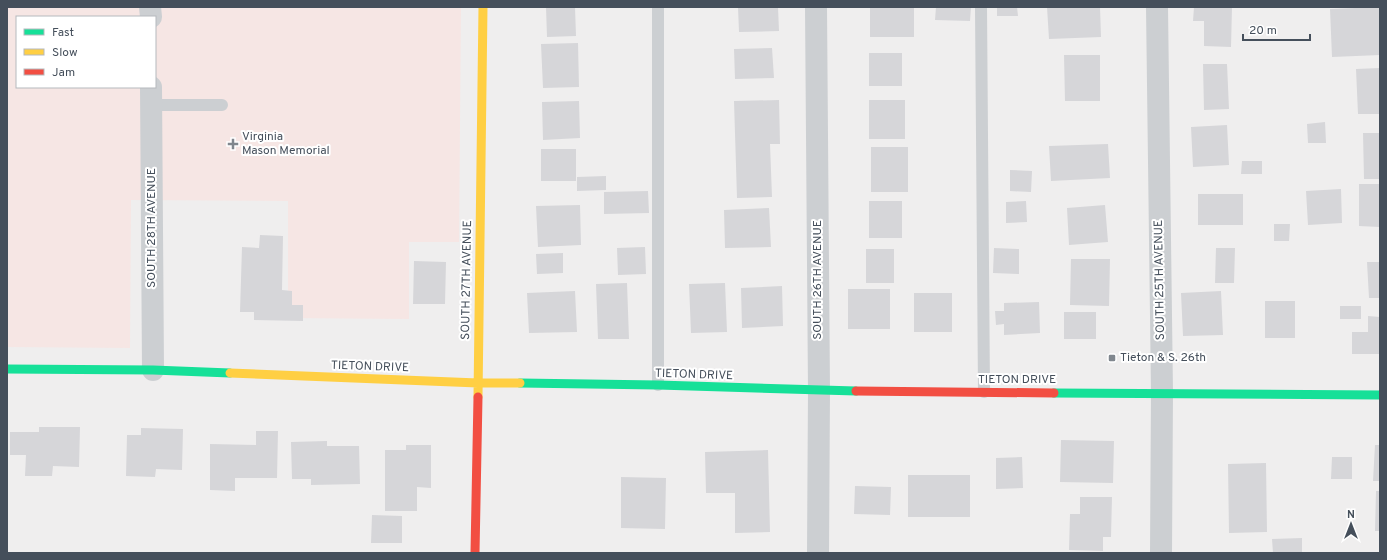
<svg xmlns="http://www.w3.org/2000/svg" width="1387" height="560" viewBox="0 0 1387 560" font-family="Overpass,sans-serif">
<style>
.medical{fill:#f6e6e4;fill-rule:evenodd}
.building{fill:#d6d6d9}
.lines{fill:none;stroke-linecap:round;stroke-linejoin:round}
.lane{stroke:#cccfd2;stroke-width:12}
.street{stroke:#cccfd2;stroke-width:22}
.fast{stroke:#16e098;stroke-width:9}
.slow{stroke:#ffcf43;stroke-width:9}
.jam{stroke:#f24e42;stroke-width:9}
.poi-dot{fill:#80878e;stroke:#fff;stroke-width:1.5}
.labels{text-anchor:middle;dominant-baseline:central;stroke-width:4;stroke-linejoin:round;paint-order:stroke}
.poi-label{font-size:12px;fill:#454f5b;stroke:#fff;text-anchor:start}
.street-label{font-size:12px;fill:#454f5b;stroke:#fff}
</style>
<rect width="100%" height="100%" fill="#efeeee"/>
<path class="medical" d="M7,7H461L459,242H409V319L288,318V201L131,200L130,348L7,347ZM17,17H155V87H17Z"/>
<path class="building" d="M546,7H575L576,36L547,37Z
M738,7H778L779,31L739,32Z
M870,7H914V37H870Z
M936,7H971L970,21L935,20Z
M997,7H1017L1018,16H997Z
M1047,7H1100L1101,37L1049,39Z
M1194,7H1232L1231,47L1204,46V21H1193Z
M1380,7V55L1332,57L1330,9Z
M578,43L579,87L543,88L541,44Z
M772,48L774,78L735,79L734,49Z
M869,53H902V86H869Z
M1064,55H1100V101H1065Z
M1203,64H1227L1229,109L1204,110Z
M1380,68V114H1358L1356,69Z
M779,100L780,144H770L772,197L737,198L734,101Z
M869,100H905V139H869Z
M579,101L580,138L543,140L542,102Z
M1325,122L1326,143H1308L1307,124Z
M1227,125L1229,165L1193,167L1191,127Z
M1363,133H1380V179H1364Z
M1108,144L1110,178L1051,181L1049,146Z
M871,147H908V192H871Z
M541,149H576V181H541Z
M1242,161H1262V174H1241Z
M1010,170L1032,171L1031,192L1010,191Z
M606,176V190L577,191V177Z
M1359,184H1380V227L1359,226Z
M1341,189L1342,223L1308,225L1306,191Z
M648,191L649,213L604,214V192Z
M1198,194H1243V225H1198Z
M869,201H902V238H869Z
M1026,201L1027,222L1006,223V202Z
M580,205L581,245L538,247L536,206Z
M1105,205L1108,242L1069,245L1067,208Z
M769,208L771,247L725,248L724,210Z
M1274,224H1290L1289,241H1274Z
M260,235L283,236L282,290L292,291V305H303V321L254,320V312H240L242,247L259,248Z
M645,247L646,274L618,275L617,248Z
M994,248L1019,249V274L993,273Z
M1216,248H1235L1234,283H1215Z
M866,249H894V283H866Z
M563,253V273L537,274L536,254Z
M1071,259H1110L1109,306L1070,305Z
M414,261L446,262L445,304H413Z
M1367,262H1380V298H1369Z
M627,283L629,339H598L596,284Z
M725,283L727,332L691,333L689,284Z
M782,286L783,326L742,328L741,288Z
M848,289H890V329H848Z
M575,291L577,332L529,333L527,293Z
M1221,291L1223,335L1183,336L1181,293Z
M914,293H952V332H914Z
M1265,301H1295V338H1265Z
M1039,302L1040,333L1004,335V324L996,325L995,311H1004V303Z
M1340,306H1361V319H1340Z
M1064,312H1096V339H1064Z
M1368,316L1380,317V354H1352V332H1368Z
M39,427H80L79,467L53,466L52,476H25L26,455H10V432H39Z
M141,428L183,429L182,470L156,469L155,477L126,476L127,435H141Z
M256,431H278L277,478H235V491L210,490V444L256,445Z
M1061,440L1114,441L1113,483L1060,482Z
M327,441V446H359L360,484L311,485V479H292L291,442Z
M406,445H431V488L417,487V511H385V450H406Z
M1375,445H1380V481H1373Z
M768,450L770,532L735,533V493H706L705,452Z
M1022,457L1023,488L996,489V458Z
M1332,457H1352V479H1331Z
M1266,463L1267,532L1229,533L1228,464Z
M908,475H970V517H908Z
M621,477L666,478L665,529L621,528Z
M855,486L891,487L890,515L854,514Z
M1376,491H1380V531H1375Z
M1080,497H1112L1111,537H1103V551L1069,550L1070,514H1080Z
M372,515L402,516V543H371Z
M1302,538V553H1273L1272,539Z"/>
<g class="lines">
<path class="lane" d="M981,7L984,392
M151,105H222
M658,385V7"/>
<path class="street" d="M150,7L151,17
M816,7L819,391L818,553
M1157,7L1162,393L1161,553
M151,87L153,370"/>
<path class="fast" d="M7,369L153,370L230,373
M520,383L658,385L856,391
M1054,393L1380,395"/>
<path class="slow" d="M230,373L478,383H520
M478,397L483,7"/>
<path class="jam" d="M856,391L1054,393
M475,553L478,397"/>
</g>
<g class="poi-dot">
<path d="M231 138h4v4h4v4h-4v4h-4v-4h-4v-4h4z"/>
<rect x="1108" y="354" width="8" height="8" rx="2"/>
</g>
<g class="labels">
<g class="poi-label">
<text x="242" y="137">Virginia<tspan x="242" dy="14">Mason Memorial</tspan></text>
<text x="1120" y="358">Tieton &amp; S. 26th</text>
</g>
<g class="street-label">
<text transform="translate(152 228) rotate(-90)">SOUTH 28TH AVENUE</text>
<text transform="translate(467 280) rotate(-89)">SOUTH 27TH AVENUE</text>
<text transform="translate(818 280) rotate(-90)">SOUTH 26TH AVENUE</text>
<text transform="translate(1160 280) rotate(-91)">SOUTH 25TH AVENUE</text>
<text transform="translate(370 367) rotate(2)">TIETON DRIVE</text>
<text transform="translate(694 375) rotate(2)">TIETON DRIVE</text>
<text x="1017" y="380">TIETON DRIVE</text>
</g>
</g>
<rect width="1387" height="560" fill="none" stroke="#454f5b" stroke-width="16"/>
<rect x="16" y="16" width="140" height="72" fill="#ffffff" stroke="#b5b9bd"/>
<rect x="24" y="29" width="20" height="6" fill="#16e098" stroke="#b5b9bd"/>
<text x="52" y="36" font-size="12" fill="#454f5b">Fast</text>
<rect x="24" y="49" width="20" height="6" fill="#ffcf43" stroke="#b5b9bd"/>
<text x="52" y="56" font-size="12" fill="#454f5b">Slow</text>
<rect x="24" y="69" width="20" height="6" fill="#f24e42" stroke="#b5b9bd"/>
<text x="52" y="76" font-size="12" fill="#454f5b">Jam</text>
<g transform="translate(1351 524)" stroke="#ffffff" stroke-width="3" paint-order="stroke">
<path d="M0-3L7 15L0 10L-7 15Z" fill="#454f5b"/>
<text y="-6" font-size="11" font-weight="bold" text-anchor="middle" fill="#454f5b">N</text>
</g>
<path d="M1243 34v6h67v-6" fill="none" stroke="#454f5b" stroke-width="2"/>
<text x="1249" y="34" font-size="12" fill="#454f5b" stroke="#ffffff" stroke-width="3" paint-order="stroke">20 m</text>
</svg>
